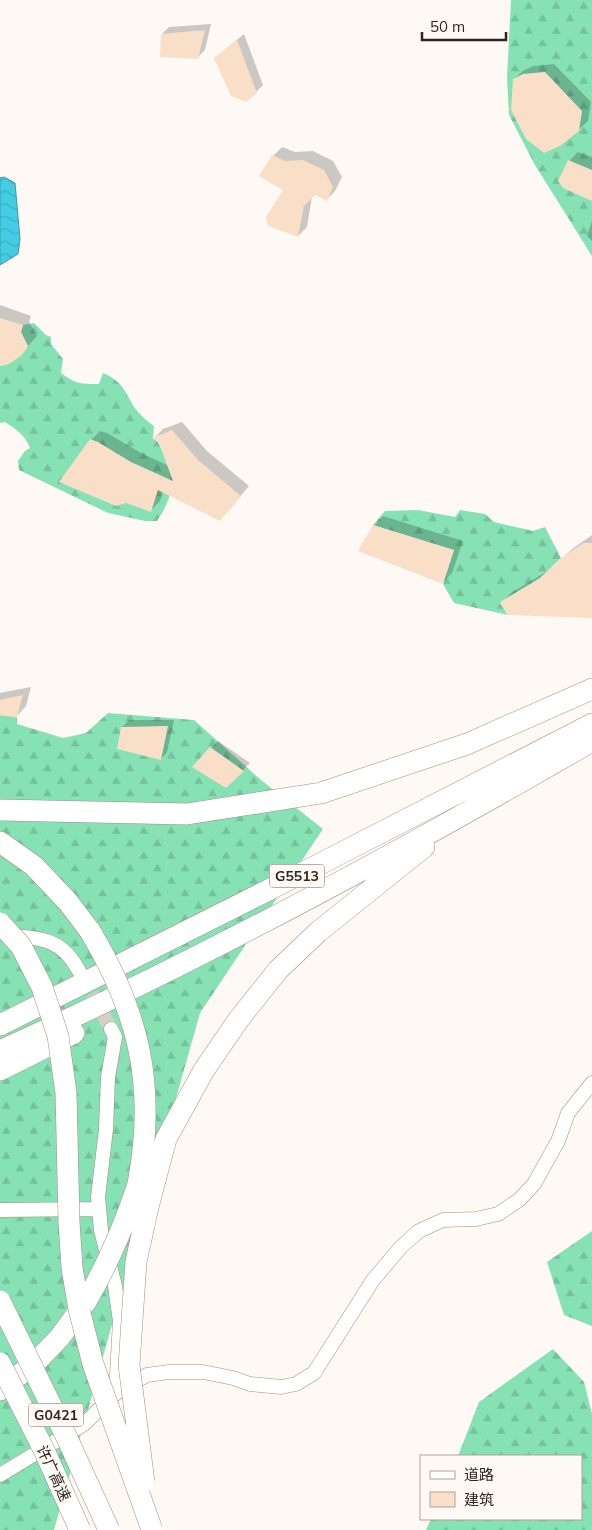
<svg xmlns="http://www.w3.org/2000/svg" width="592" height="1530" viewBox="0 0 592 1530" font-family="Mulish,'Noto Sans SC',sans-serif">
<style>
.forest{fill:url(#forest-firs)}
.water{fill:url(#water-waves);stroke:#3d9aa9}
.shadow{fill:#0003}
.building{fill:#f9dec8}
.lines{fill:none;stroke-linecap:round;stroke-linejoin:round}
.minor-tunnel{stroke:#d5cfc9;stroke-width:14;stroke-dasharray:14 7;stroke-linecap:butt}
.minor-casing{stroke:#a78e79;stroke-width:15}
.highway-casing{stroke:#a78e79;stroke-width:22}
.minor{stroke:#fff;stroke-width:14}
.highway{stroke:#fff;stroke-width:21}
.highway-bridge-casing{stroke:#a78e79;stroke-width:22;stroke-linecap:butt}
.highway-bridge{stroke:#fff;stroke-width:21}
.labels{text-anchor:middle;dominant-baseline:central;stroke-width:4;stroke-linejoin:round;paint-order:stroke}
.shield{fill:#fef9f4;stroke:#6e655e;stroke-width:1}
.shield-label{font-size:14px;font-weight:bold;fill:#30261e}
.street-label{font-size:15px;fill:#30261e;stroke:#fef9f4}
</style>
<defs>
<pattern id="forest-firs" width="22" height="20" patternUnits="userSpaceOnUse" patternTransform="scale(1.25)"><rect width="22" height="20" fill="#86e1b5"/><path d="M5 1l3.5 6h-7zM16 11l3.5 6h-7z" fill="#74c19b"/></pattern>
<pattern id="water-waves" width="16" height="10" patternUnits="userSpaceOnUse" patternTransform="scale(1.25)"><rect width="16" height="10" fill="#43cce4"/><path d="M0 5q4-4 8 0t8 0" fill="none" stroke="#3bafc3"/></pattern>
</defs>
<rect width="100%" height="100%" fill="#fef9f4"/>
<path class="forest" d="M511,0H592V256L535,165L509,115L507,78Z
M34,323L46,335L51,337V344L63,359L61,373C76,384 80,384 99,384L103,373C122,381 125,391 134,407C139,414 147,421 154,426L153,438H155C163,448 165,462 172,472L175,470C173,489 168,505 157,521H145L108,513L19,470L18,461L25,451L30,448C26,436 16,429 5,422L0,423V366C12,364 21,356 28,346L21,332L23,325Z
M418,510L455,517L460,510L485,514L494,522L533,531L545,527L561,558L540,578L500,603L508,615L454,603L443,584L454,550L373,525L385,511Z
M108,713L194,720L261,780L323,829L200,1013L54,1530H0V715L17,717V724L63,738L86,733Z
M592,1231V1326L564,1315L547,1262Z
M553,1349L584,1382L592,1414V1530H426L431,1519H581V1456H458L479,1402Z"/>
<path class="water" d="M4,177L15,183L20,239L18,254L0,265V178Z"/>
<path class="shadow" d="M211,24L205,50L198,57L162,34L169,27Z
M244,34L263,85L256,92L222,52Z
M554,64L591,102L588,121L578,130L514,79L524,70L534,66Z
M282,147L295,152L313,151L333,161L342,177L335,191L326,200L315,193L312,196L307,227L298,236L285,189L273,156Z
M578,152L592,157V199L569,161Z
M592,221V241L587,236Z
M0,305L31,316L29,322L37,336L21,354L0,364Z
M182,422L207,451L249,486L229,510L163,492L160,501L151,510L91,440L100,431L107,433L141,453L169,466L160,442L154,438L163,429Z
M383,516L463,541L452,573L443,582L374,526Z
M592,535V617L502,603L511,593L551,569L572,549Z
M31,687L26,706L17,716L0,714V693Z
M129,720H174L167,752L161,759L122,727Z
M218,741L250,763L226,787L211,748Z"/>
<path class="building" d="M205,30L198,59L160,57L161,34Z
M237,40L257,93L246,102L231,96L214,58Z
M545,72L582,111L579,131L560,146L544,153L526,139L511,110L513,79L523,74Z
M272,155L285,161L303,160L324,170L333,187L327,201L315,195L304,206L298,237L268,226L266,217L283,190L259,176Z
M568,160L592,170V201L563,188L558,181Z
M0,318L23,325L21,332L28,346L22,355L9,364L0,366Z
M172,430L198,460L241,496L220,521L158,490L151,512L126,503L116,506L59,482L90,439L98,442L131,462L173,481L159,443L152,438Z
M373,525L454,550L443,584L358,551Z
M583,543H592V618L508,615L500,602L540,578L561,558Z
M23,695L17,717L0,715V700Z
M168,726L161,760L117,749L121,727Z
M210,747L244,771L226,788L192,767Z"/>
<g class="lines">
<path class="minor-tunnel" d="M82,975L111,1029"/>
<defs>
<path id="minor" d="M9,936C42,938 62,939 79,971
M111,1029L115,1037L108,1077L106,1129L98,1197L101,1230L115,1286L120,1321L116,1393
M0,1210L99,1209
M0,1475L84,1424L116,1393L147,1375L169,1372H203L233,1378L250,1384L281,1387L296,1384L314,1373L373,1280L401,1247L419,1231L443,1220L476,1219L498,1214L519,1200L534,1184L558,1141L568,1113L592,1083"/>
<path id="highway" d="M0,810L187,814L321,793L467,744L592,689
M0,842L34,866L68,902L90,931
M239,1019L278,970L318,932L424,847
M0,1025L314,867L592,724
M0,1051C203,959 399,853 592,741
M0,1070L74,1033
M0,1390L37,1361L60,1337L87,1300"/>
</defs>
<use href="#minor" class="minor-casing"/>
<use href="#highway" class="highway-casing"/>
<use href="#minor" class="minor"/>
<use href="#highway" class="highway"/>
<defs>
<path id="highway-bridge" d="M0,923L21,946L42,987L58,1036L66,1093L69,1222L72,1268L79,1309L93,1364L152,1530
M87,1300C104,1270 118,1240 130,1207C133,1197 138,1188 139,1178C156,1084 138,1011 90,931
M0,1301L67,1438L109,1530
M0,1363L44,1450L80,1530
M144,1482L129,1365L136,1262L148,1207L166,1139L204,1070L239,1019"/>
</defs>
<use href="#highway-bridge" class="highway-bridge-casing"/>
<use href="#highway-bridge" class="highway-bridge"/>
</g>
<g class="labels">
<g class="shield">
<rect x="269.5" y="864.5" width="55" height="23" rx="4"/>
<rect x="28.5" y="1403.5" width="55" height="23" rx="4"/>
</g>
<g class="shield-label">
<text x="297" y="876">G5513</text>
<text x="56" y="1415">G0421</text>
</g>
<g class="street-label">
<text transform="translate(54 1473) rotate(65)">许广高速</text>
</g>
</g>
<rect x="420" y="1455" width="162" height="65" fill="#fef9f4" stroke="#aca59e"/>
<rect x="430" y="1471" width="25" height="8" fill="#ffffff" stroke="#aca59e"/>
<text x="464" y="1480" font-size="15" fill="#30261e">道路</text>
<rect x="430" y="1492" width="25" height="15" fill="#f9dec8" stroke="#aca59e"/>
<text x="464" y="1505" font-size="15" fill="#30261e">建筑</text>
<path d="M422 32v8h84v-8" fill="none" stroke="#30261e" stroke-width="2.5"/>
<text x="430" y="32" font-size="15" fill="#30261e" stroke="#fef9f4" stroke-width="4" paint-order="stroke">50 m</text>
</svg>
